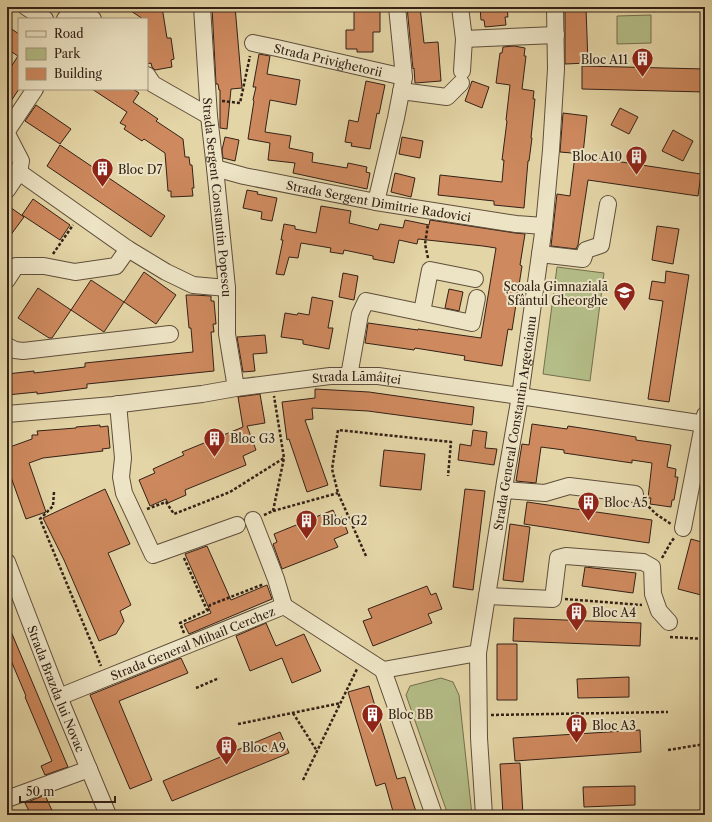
<svg xmlns="http://www.w3.org/2000/svg" width="712" height="822" viewBox="0 0 712 822" font-family="'Libre Caslon Text',serif">
<style>
.green{fill:#b4bd87;stroke:#746f4f}
.building{fill:#ce895e;stroke:#332117}
.lines{fill:none;stroke-linecap:round;stroke-linejoin:round}
.minor-casing{stroke:#5f4e3b;stroke-width:18}
.path{stroke:#332117;stroke-width:2.5;stroke-dasharray:3 2;stroke-linecap:butt}
.minor{stroke:#ede4c5;stroke-width:16}
.labels{text-anchor:middle;dominant-baseline:central;stroke-width:4;stroke-linejoin:round;paint-order:stroke}
.poi-label{font-size:12px;fill:#332117;stroke:#ede4c5;text-anchor:start}
.street-label{font-size:12px;fill:#332117;stroke:#ede4c5}
</style>
<rect width="100%" height="100%" fill="#e4d5a6"/>
<filter id="stains"><feTurbulence type="fractalNoise" baseFrequency=".005" numOctaves="4"/><feColorMatrix values="0 0 0 0 .2 0 0 0 0 .09 0 0 0 0 .02 0 0 0 .5 -.17"/></filter>
<radialGradient id="worn" r=".72"><stop offset=".6" stop-color="#630" stop-opacity="0"/><stop offset="1" stop-color="#630" stop-opacity=".3"/></radialGradient>
<path class="green" d="M651,15V43L617,44V16Z
M557,267L604,273L590,381L543,374Z
M441,678L453,682L459,695L472,815H448L406,695L410,686Z"/>
<path class="building" d="M125,7H162L167,38H171L174,59L171,60L172,67L155,70L152,67L151,63L147,64V19H143Z
M212,7H235L236,18L242,88L231,89L227,129L220,128V90H219L218,84H216Z
M362,7H377V11H380V32H373V52H357V49H346V30H354V11H362Z
M407,7H420L424,43L438,42L441,81L415,83L414,68L413,69Z
M480,7H507L508,17H505L506,25L485,27L484,20H481Z
M586,8L588,63L565,64V9Z
M7,26L19,34V89L7,107V73L18,56L7,49Z
M514,46L525,48L524,56H526L522,89L534,91L533,99H535L531,138H532L529,161H528L524,208L494,205V201L438,195L440,175L502,182L504,160H502L507,121L506,120L510,85L496,83L500,53H502L503,47Z
M259,54L270,56L267,74L300,80L296,105L270,100L265,132L291,136L289,148L313,153L312,162L347,168L348,163L367,167L366,172L370,173L367,189L293,173L295,163L268,160L270,143L248,139L254,101L253,100L256,87H253Z
M582,66L705,69V92L582,89Z
M366,81L385,85L379,114L377,113L370,149L351,146L352,143L345,142L349,120L358,122Z
M472,81L489,87L482,108L465,101Z
M92,89H133L139,93L133,102L158,119L156,121L183,139L185,157H189L190,165H192L194,188H192L193,196L171,197V191H168L165,153L144,139L142,141L124,129L126,126L120,123L127,112Z
M36,105L71,129L60,144L25,121Z
M620,108L638,117L629,134L611,125Z
M563,113L587,116L583,154L560,152Z
M673,130L693,141L683,161L662,151Z
M225,137L239,140L235,161L223,158L222,150Z
M402,137L423,141L420,158L399,154Z
M60,145L165,216L151,237L47,166Z
M575,155L701,174L698,196L588,180L578,245L576,249L551,246L557,194L570,196Z
M395,173L415,178L411,197L391,192Z
M247,190L258,192L257,194L277,198L272,221L261,219L262,212L243,208Z
M33,199L70,225L60,240L22,215Z
M7,205L24,217L7,240Z
M321,206L351,211L349,223L378,230L380,224L403,228L405,220L429,225L430,220L515,233L525,234L520,265L522,266L512,330L508,329L502,366L464,360L465,356L415,348L414,350L365,343L368,323L418,330V329L481,338L496,248L483,246L418,239L417,244L399,240L394,263L373,259V256L344,250L343,254L330,252L331,248L301,243L298,258L289,257L284,275L276,274L283,240H281L284,224L295,226V229L316,233Z
M657,226L679,229L673,264L652,260Z
M666,271L689,275L669,402L648,399L663,301L649,299L652,281L665,283Z
M144,272L176,295L156,324L124,302Z
M343,273L358,276L354,300L339,297Z
M91,280L124,302L104,332L71,310Z
M38,288L71,310L52,338H49L18,318Z
M449,289L463,292L459,311L445,308Z
M186,295H194L211,296V301H214L216,324H213L214,332H211L214,371L87,384V388L37,394V392L7,395V374L34,371V373L85,367V363L193,352L191,328H189Z
M312,297L333,301L328,328H333L329,349L303,344V340L281,337L285,313L297,315L298,313L309,315Z
M265,335L267,353L253,354L255,371L243,372L237,337Z
M315,389L369,392L474,407L472,425L368,411L312,408L313,419L305,420L328,485L307,492L289,439L287,440L282,402L315,398Z
M260,394L265,423L247,426L256,450L243,456L246,465L185,490L186,495L168,503L166,499L150,506L139,480L155,473L153,469L184,455L182,452L243,427L238,397Z
M532,424L567,429L568,426L594,430L636,437V440L671,445L667,467L676,469L675,477H678L674,500H672L671,507L650,504L651,498H648L652,463L632,460V463L564,453V450L541,447L536,483L516,481L522,444L529,445Z
M100,425V427L108,426L110,448L102,449L103,451L43,458L29,463L46,512L26,519L7,466V448L32,439V435H38L37,431L76,428V427Z
M473,430L487,432L485,448L497,449L494,465L458,460L460,444L471,446Z
M384,450L425,454L421,490L380,486Z
M105,489L130,544L108,553L131,605L120,611L124,621L116,634L99,641L64,560L43,518Z
M465,489L485,491L473,590L453,587Z
M527,502L652,520L649,543L524,524Z
M333,510L337,519L342,517L348,533L334,539L338,547L282,569L273,544L277,542L274,534Z
M510,524L530,527L523,582L503,580Z
M691,539L705,543V596L678,589Z
M207,546L231,600L267,585L272,599L189,634L184,624L211,613L185,554Z
M585,567L636,573L633,593L582,586Z
M427,586L431,595L436,593L442,609L428,614L432,623L373,646L363,621L372,618L368,609Z
M514,618L641,623L640,646L513,641Z
M7,622L68,767L45,775L41,766L52,761L25,697L26,696L7,651Z
M266,623L276,646L304,634L321,671L292,683L282,658L250,671L236,636Z
M497,644H517V700H497Z
M181,658L188,673L119,701L152,780L130,789L90,695Z
M629,677V697L578,698L577,679Z
M369,686L397,779L405,777L417,815H394L385,783L376,786L348,692Z
M640,730L641,752L515,761L513,738Z
M280,732L289,753L172,801L163,781Z
M520,763L523,815H503L500,764Z
M635,786V805L584,807L583,787Z
M45,795L54,815H31L25,803Z"/>
<g class="lines">
<defs>
<g id="minor">
<path d="M26,7L45,19"/>
<path id="s1" d="M202,7L209,116L215,168L227,288V334L236,388"/>
<path d="M460,7L464,39L556,35"/>
<path d="M65,19L75,7L93,19"/>
<path id="s2" d="M253,43L277,48L404,77"/>
<path d="M462,71L464,39"/>
<path d="M147,75L153,84L209,116"/>
<path d="M401,91L447,97L461,83"/>
<path d="M7,131L35,89"/>
<path d="M7,134L21,161L19,172L7,190"/>
<path id="s3" d="M215,168L244,176L376,202L516,224L544,226"/>
<path d="M19,172L128,249L166,272L193,285L227,288"/>
<path d="M376,202L396,118L404,77L397,7"/>
<path d="M540,254L583,259L586,250L601,245L608,204"/>
<path d="M7,280L16,266H44L75,272L116,266L128,249"/>
<path d="M422,312L430,270L475,279"/>
<path d="M7,346L15,350L23,351L170,334"/>
<path d="M349,376L360,314L366,301L472,323L477,298"/>
<path d="M118,404L123,458L121,477L124,493L153,555L237,525"/>
<path id="s4" d="M7,414L113,405L202,394L236,388L330,376H378L520,396L705,424"/>
<path d="M504,490L545,493L569,486L635,494"/>
<path d="M253,520L276,579L284,606"/>
<path d="M683,528L705,415"/>
<path id="s5" d="M7,562L59,697L108,815"/>
<path d="M487,596L553,599L558,558L566,556L643,562L652,567L653,594L659,611L669,622"/>
<path d="M284,606L383,670L478,653"/>
<path d="M383,670L434,815"/>
<path id="s6" d="M59,697L284,606"/>
<path d="M7,799L89,769"/>
<path id="s7" d="M484,815L479,738L478,653L505,482L520,396L544,226L551,150L556,69L555,7"/>
</g>
</defs>
<use href="#minor" class="minor-casing"/>
<path class="path" d="M222,101L240,103L250,56
M53,254L73,225
M428,258L425,244L428,224
M54,492L53,506L40,519L101,666
M645,503L656,514L671,524
M147,509L166,502L174,514L230,492L284,458
M273,511L338,493
M264,515L273,511L284,458L274,396
M366,556L338,493L332,469L338,430L451,442L448,476
M184,558L207,610
M662,558L671,542L675,537
M565,599L642,605
M184,633L180,623L208,610L210,605L264,584
M670,637L705,639
M196,688L219,678
M293,713L317,751
M491,715L668,712
M238,724L341,703
M668,750L705,744
M303,780L357,669
M653,815L672,813"/>
<use href="#minor" class="minor"/>
</g>
<defs>
<symbol id="building-pin" viewBox="-11 -11 22 30"><path d="M0 17L-7.5 6A9.5 9.5 0 1 1 7.5 6Z" fill="#8f2418" stroke="#ede4c5"/><path d="M-4-6H4V6H1V3H-1V6H-4ZM-2.5-4.3h1.7v1.8h-1.7ZM.8-4.3h1.7v1.8H.8ZM-2.5-1h1.7V.8h-1.7ZM.8-1h1.7V.8H.8Z" fill="#fff"/></symbol>
<symbol id="school-pin" viewBox="-11 -11 22 30"><path d="M0 17L-7.5 6A9.5 9.5 0 1 1 7.5 6Z" fill="#8f2418" stroke="#ede4c5"/><path d="M0-5L7-2L0 1L-7-2ZM-4 1L0 2.5L4 1V4Q0 6-4 4Z" fill="#fff"/></symbol>
</defs>
<g fill-rule="evenodd">
<use href="#building-pin" x="630" y="46" width="25" height="34"/>
<use href="#building-pin" x="624" y="144" width="25" height="34"/>
<use href="#building-pin" x="90" y="156" width="25" height="34"/>
<use href="#school-pin" x="612" y="280" width="25" height="34"/>
<use href="#building-pin" x="202" y="426" width="25" height="34"/>
<use href="#building-pin" x="576" y="490" width="25" height="34"/>
<use href="#building-pin" x="294" y="508" width="25" height="34"/>
<use href="#building-pin" x="564" y="600" width="25" height="34"/>
<use href="#building-pin" x="360" y="702" width="25" height="34"/>
<use href="#building-pin" x="564" y="712" width="25" height="34"/>
<use href="#building-pin" x="214" y="734" width="25" height="34"/>
</g>
<g class="labels">
<g class="poi-label">
<text x="628" y="59" text-anchor="end">Bloc A11</text>
<text x="622" y="156" text-anchor="end">Bloc A10</text>
<text x="118" y="169">Bloc D7</text>
<text x="608" y="286" text-anchor="end">Școala Gimnazială<tspan x="608" dy="14">Sfântul Gheorghe</tspan></text>
<text x="230" y="438">Bloc G3</text>
<text x="604" y="502">Bloc A5</text>
<text x="322" y="520">Bloc G2</text>
<text x="592" y="612">Bloc A4</text>
<text x="388" y="714">Bloc BB</text>
<text x="592" y="725">Bloc A3</text>
<text x="242" y="747">Bloc A9</text>
</g>
<g class="street-label">
<text stroke="none"><textPath href="#s2" startOffset="77">Strada Privighetorii</textPath></text>
<text stroke="none"><textPath href="#s1" startOffset="191">Strada Sergent Constantin Popescu</textPath></text>
<text stroke="none"><textPath href="#s3" startOffset="167">Strada Sergent Dimitrie Radovici</textPath></text>
<text stroke="none"><textPath href="#s4" startOffset="352">Strada Lămâiței</textPath></text>
<text stroke="none"><textPath href="#s7" startOffset="395">Strada General Constantin Argetoianu</textPath></text>
<text stroke="none"><textPath href="#s6" startOffset="144">Strada General Mihail Cerchez</textPath></text>
<text stroke="none"><textPath href="#s5" startOffset="136">Strada Brazda lui Novac</textPath></text>
</g>
</g>
<rect width="712" height="822" fill="none" stroke="#e4d5a6" stroke-width="24"/>
<rect x="8" y="8" width="696" height="806" fill="none" stroke="#332117" stroke-width="2"/>
<rect x="12" y="12" width="688" height="798" fill="none" stroke="#332117"/>
<rect x="18" y="18" width="130" height="72" fill="#ede4c5" stroke="#a3967f"/>
<rect x="26" y="31" width="20" height="6" fill="#ede4c5" stroke="#a3967f"/>
<text x="54" y="38" font-size="12" fill="#332117">Road</text>
<rect x="26" y="48" width="20" height="12" fill="#b4bd87" stroke="#a3967f"/>
<text x="54" y="58" font-size="12" fill="#332117">Park</text>
<rect x="26" y="68" width="20" height="12" fill="#ce895e" stroke="#a3967f"/>
<text x="54" y="78" font-size="12" fill="#332117">Building</text>
<path d="M20 796v6h95v-6" fill="none" stroke="#332117" stroke-width="2"/>
<text x="26" y="796" font-size="12" fill="#332117" stroke="#ede4c5" stroke-width="3" paint-order="stroke">50 m</text>
<rect width="100%" height="100%" filter="url(#stains)"/>
<rect width="100%" height="100%" fill="url(#worn)"/>
</svg>
